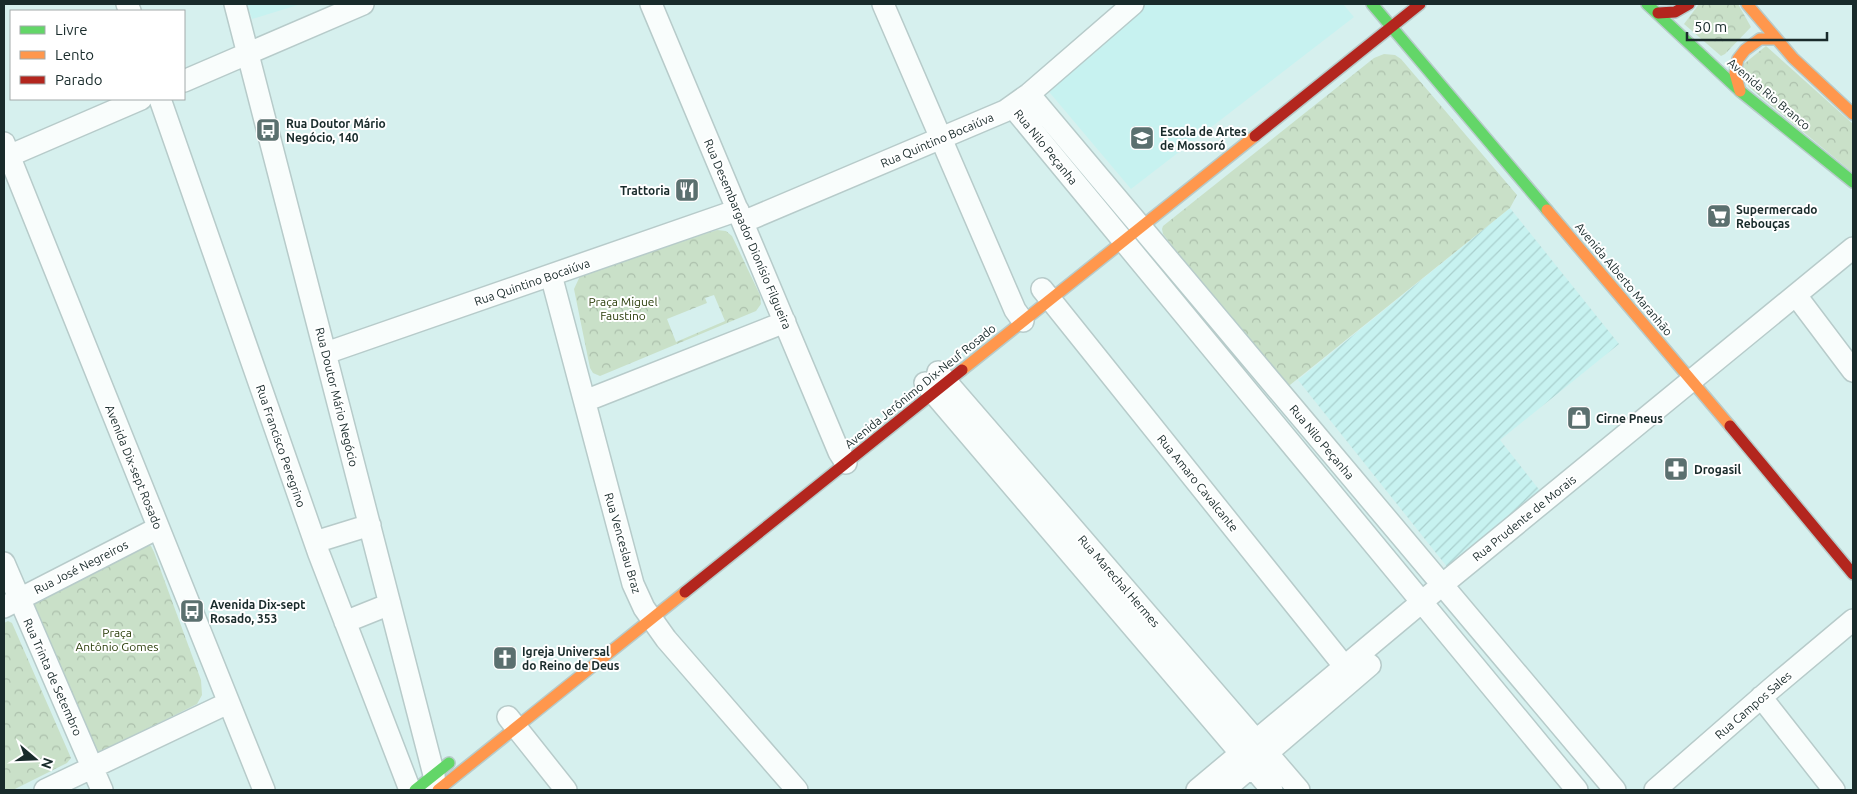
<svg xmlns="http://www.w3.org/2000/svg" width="1857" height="794" viewBox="0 0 1857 794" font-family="Ubuntu,sans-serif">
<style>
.built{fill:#c7f2f0}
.industrial{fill:url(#industrial-furrows)}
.forest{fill:url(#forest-crowns);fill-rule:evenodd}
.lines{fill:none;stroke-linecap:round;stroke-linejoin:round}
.street-casing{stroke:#b7cbca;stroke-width:24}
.fast-casing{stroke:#b7cbca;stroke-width:14}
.slow-casing{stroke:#b7cbca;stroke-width:14}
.jam-casing{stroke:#b7cbca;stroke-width:14}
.street{stroke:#f9fdfc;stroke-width:21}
.fast{stroke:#63d668;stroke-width:11}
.slow{stroke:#ff974d;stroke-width:11}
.jam{stroke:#b3261e;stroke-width:11}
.labels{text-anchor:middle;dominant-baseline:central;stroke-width:4;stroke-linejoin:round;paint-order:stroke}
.street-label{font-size:12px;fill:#192b2b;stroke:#fff}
.poi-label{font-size:12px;font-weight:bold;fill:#192b2b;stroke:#fff;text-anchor:start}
.park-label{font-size:12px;fill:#2b3e0b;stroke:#fff}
</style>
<defs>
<pattern id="industrial-furrows" width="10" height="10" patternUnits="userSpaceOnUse" patternTransform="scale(1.25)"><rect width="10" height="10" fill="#c7f2f0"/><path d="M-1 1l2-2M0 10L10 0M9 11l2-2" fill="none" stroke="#aad0ce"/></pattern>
<pattern id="forest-crowns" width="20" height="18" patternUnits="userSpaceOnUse" patternTransform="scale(1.25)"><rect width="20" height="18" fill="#c9e0c8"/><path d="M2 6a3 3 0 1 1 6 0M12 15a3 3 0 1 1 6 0" fill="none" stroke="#acc0ac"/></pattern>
</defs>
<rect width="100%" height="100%" fill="#d6f0ee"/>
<path class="built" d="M247,4H301L252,19Z
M1142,4H1343L1354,17L1131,189L1045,87Z"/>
<path class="industrial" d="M1510,208L1619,344L1500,440L1541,492L1448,568L1298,380Z"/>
<path class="forest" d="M1699,4H1738L1751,27L1725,54L1721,56L1684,24Z
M1766,46L1853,124V173L1749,87L1740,67Z
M1384,54L1395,55L1401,59L1517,195L1510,208L1285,389L1163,234L1162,229L1163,226L1374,58Z
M717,230L726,231L732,236L760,295L761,304L756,311L600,376L593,373L590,368L574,289L581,274ZM714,295L725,321L676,342L667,319L707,303L705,298Z
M144,543L151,546L154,552L201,680L202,695L197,704L101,752L96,751L33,607L34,601Z
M8,621L12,623L71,758L67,763L13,790H4V623Z"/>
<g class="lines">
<defs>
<path id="street" d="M127,4L130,11
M235,4L434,775L435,788
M651,4L839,452L846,463
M883,4L1015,310L1023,321
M184,81L363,4
M1029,94L1615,790
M160,99L319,554L410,790
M1012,106L1577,790
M4,143L264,790
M4,158L141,99
M743,222L1005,111L1029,94L1133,4
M551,275L633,584L644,608L666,639L797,790
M1042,289L1353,677
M1801,302L1853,371
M326,353L738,210
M938,372L1299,790
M925,383L1272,790
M585,401L785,322
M315,542L370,525
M4,563L102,790
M4,607L158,528
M345,622L390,604
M1761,697L1834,790
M508,717L566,790
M45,790L228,703
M1197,790L1442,585L1853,248
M1224,790L1370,665
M1655,790L1772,688L1853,620"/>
<path id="fast" d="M1372,4L1547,210
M1647,4L1740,91L1853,182
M415,790L449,763"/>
<path id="slow" d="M1747,4L1793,58L1853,114
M1740,91L1735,73L1738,59L1745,50L1760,39H1776
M1547,210L1730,426
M962,370L1255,136
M438,790L685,592"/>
<path id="jam" d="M1658,13L1675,12L1689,4
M1255,136L1420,4
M1730,426L1853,574
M685,592L962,370"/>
</defs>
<use href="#street" class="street-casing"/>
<use href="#fast" class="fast-casing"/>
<use href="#slow" class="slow-casing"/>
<use href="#jam" class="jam-casing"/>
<use href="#street" class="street"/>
<use href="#fast" class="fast"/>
<use href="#slow" class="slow"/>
<use href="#jam" class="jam"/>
</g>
<defs>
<symbol id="bus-square" viewBox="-11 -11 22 22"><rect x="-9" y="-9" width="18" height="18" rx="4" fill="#5b706f" stroke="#fff"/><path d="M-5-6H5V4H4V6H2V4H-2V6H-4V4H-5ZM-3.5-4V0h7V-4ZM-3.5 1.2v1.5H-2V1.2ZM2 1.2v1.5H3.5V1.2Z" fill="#fff"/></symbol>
<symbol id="school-square" viewBox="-11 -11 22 22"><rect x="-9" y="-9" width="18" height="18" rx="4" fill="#5b706f" stroke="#fff"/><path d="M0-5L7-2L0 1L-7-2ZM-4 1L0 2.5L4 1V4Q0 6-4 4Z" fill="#fff"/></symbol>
<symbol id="restaurant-square" viewBox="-11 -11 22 22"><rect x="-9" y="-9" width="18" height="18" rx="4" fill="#5b706f" stroke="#fff"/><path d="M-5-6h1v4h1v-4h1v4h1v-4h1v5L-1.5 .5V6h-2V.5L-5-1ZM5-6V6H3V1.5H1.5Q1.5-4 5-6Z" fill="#fff"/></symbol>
<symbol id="supermarket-square" viewBox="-11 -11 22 22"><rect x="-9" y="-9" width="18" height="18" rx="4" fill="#5b706f" stroke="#fff"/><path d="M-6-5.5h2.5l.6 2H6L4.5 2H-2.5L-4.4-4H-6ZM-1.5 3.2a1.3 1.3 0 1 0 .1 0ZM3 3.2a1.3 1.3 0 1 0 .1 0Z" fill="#fff"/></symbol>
<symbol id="shop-square" viewBox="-11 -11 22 22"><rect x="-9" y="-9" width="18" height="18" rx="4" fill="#5b706f" stroke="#fff"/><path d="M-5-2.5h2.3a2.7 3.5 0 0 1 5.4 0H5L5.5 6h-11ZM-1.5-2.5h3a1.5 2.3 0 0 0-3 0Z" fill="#fff"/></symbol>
<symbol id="pharmacy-square" viewBox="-11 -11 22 22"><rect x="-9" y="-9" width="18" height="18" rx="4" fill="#5b706f" stroke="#fff"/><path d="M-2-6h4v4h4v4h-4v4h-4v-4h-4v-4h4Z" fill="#fff"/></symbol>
<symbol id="church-square" viewBox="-11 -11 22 22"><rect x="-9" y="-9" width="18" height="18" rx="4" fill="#5b706f" stroke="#fff"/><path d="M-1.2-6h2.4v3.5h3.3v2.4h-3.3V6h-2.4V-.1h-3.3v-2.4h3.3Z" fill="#fff"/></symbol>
</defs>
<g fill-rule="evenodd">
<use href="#bus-square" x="254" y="116" width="28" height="28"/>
<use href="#school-square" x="1128" y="124" width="28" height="28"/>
<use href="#restaurant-square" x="673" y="176" width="28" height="28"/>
<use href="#supermarket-square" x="1705" y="202" width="28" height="28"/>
<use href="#shop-square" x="1565" y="404" width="28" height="28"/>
<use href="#pharmacy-square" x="1662" y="455" width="28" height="28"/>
<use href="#bus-square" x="178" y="597" width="28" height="28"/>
<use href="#church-square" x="491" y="644" width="28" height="28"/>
</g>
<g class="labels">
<g class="street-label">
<text transform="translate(1769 94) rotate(40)">Avenida Rio Branco</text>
<text transform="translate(937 140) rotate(-23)">Rua Quintino Bocaiúva</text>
<text transform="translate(1046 147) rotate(51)">Rua Nilo Peçanha</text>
<text transform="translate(748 234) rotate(67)">Rua Desembargador Dionísio Filgueira</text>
<text transform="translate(1624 279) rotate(50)">Avenida Alberto Maranhão</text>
<text transform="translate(532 282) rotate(-19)">Rua Quintino Bocaiúva</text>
<text transform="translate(920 386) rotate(-39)">Avenida Jerônimo Dix-Neuf Rosado</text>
<text transform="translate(337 397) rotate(76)">Rua Doutor Mário Negócio</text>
<text transform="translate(1322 442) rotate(50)">Rua Nilo Peçanha</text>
<text transform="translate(281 446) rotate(71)">Rua Francisco Peregrino</text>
<text transform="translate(134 467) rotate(68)">Avenida Dix-sept Rosado</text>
<text transform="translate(1198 483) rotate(51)">Rua Amaro Cavalcante</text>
<text transform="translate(1524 518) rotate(-39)">Rua Prudente de Morais</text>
<text transform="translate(623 543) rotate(74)">Rua Venceslau Braz</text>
<text transform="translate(81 567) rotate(-27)">Rua José Negreiros</text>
<text transform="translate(1119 581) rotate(49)">Rua Marechal Hermes</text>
<text transform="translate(53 677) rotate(66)">Rua Trinta de Setembro</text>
<text transform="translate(1753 705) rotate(-41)">Rua Campos Sales</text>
</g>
<g class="poi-label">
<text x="286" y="123">Rua Doutor Mário<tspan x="286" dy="14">Negócio, 140</tspan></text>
<text x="1160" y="131">Escola de Artes<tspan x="1160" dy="14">de Mossoró</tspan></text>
<text x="670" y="190" text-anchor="end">Trattoria</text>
<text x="1736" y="209">Supermercado<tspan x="1736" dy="14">Rebouças</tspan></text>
<text x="1596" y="418">Cirne Pneus</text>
<text x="1694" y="469">Drogasil</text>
<text x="210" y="604">Avenida Dix-sept<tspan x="210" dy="14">Rosado, 353</tspan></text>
<text x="522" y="651">Igreja Universal<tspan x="522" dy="14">do Reino de Deus</tspan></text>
</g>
<g class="park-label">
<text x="623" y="301">Praça Miguel<tspan x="623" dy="14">Faustino</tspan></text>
<text x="117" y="632">Praça<tspan x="117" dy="14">Antônio Gomes</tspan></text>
</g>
</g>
<rect width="1857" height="794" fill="none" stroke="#192b2b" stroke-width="10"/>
<rect x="10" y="10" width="175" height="90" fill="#ffffff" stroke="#a3aaaa"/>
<rect x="20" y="26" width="25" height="8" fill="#63d668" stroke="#a3aaaa"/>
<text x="55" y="35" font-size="15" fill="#192b2b">Livre</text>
<rect x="20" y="51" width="25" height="8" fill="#ff974d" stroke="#a3aaaa"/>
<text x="55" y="60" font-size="15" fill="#192b2b">Lento</text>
<rect x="20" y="76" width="25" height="8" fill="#b3261e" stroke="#a3aaaa"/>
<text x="55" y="85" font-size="15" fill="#192b2b">Parado</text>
<g transform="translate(35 759) rotate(109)" stroke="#ffffff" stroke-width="4" paint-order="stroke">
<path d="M0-4L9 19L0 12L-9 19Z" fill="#192b2b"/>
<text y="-8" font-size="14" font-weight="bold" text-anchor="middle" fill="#192b2b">N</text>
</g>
<path d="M1687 32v8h140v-8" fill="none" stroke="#192b2b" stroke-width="2.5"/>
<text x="1694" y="32" font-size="15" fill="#192b2b" stroke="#ffffff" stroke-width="4" paint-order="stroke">50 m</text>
</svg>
